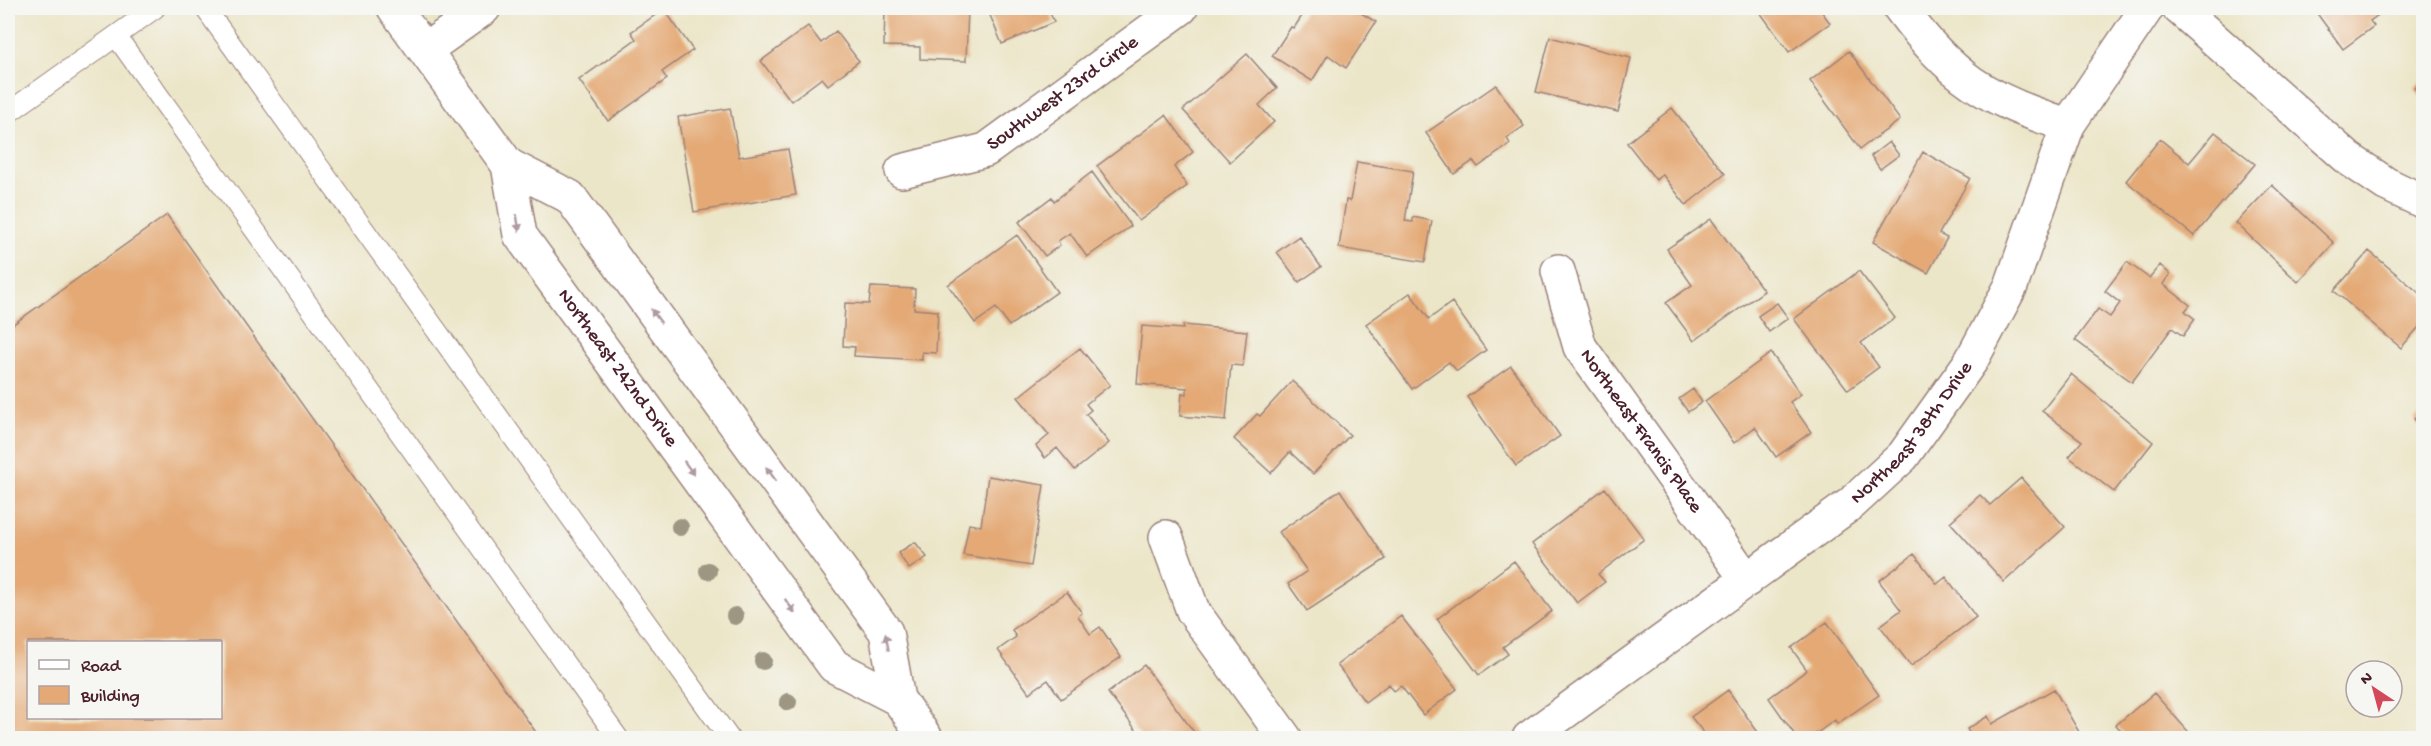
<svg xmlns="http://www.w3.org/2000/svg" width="2431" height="746" viewBox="0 0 2431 746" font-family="'Gochi Hand',sans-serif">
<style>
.building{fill:#e4a975;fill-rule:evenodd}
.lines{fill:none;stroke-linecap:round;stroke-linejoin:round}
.lane-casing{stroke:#9b827a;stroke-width:22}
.street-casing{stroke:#9b827a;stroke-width:36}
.highway-casing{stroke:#9b827a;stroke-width:36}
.lane{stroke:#fff;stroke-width:20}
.street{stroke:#fff;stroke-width:33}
.highway{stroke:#fff;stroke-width:33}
.tree{fill:#9c9682}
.oneway{fill:#ae9aa0}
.labels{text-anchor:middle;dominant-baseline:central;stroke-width:6;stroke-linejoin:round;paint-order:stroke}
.street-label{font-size:20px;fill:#4a1f2b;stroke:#f6f6f2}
</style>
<rect width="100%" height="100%" fill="#f6f6f2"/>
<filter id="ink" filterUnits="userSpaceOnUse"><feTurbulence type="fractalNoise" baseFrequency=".0167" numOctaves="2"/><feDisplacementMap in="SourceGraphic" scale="12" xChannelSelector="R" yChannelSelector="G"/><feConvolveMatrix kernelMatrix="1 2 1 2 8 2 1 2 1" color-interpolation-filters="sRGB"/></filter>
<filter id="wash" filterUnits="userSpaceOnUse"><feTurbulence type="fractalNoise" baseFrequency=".008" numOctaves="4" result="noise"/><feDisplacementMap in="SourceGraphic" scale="24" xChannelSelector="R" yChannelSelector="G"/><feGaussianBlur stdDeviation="1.35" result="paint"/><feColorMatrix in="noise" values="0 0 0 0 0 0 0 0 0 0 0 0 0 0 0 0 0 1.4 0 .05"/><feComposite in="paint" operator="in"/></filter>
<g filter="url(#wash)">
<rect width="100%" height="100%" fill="#ece6c9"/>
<g id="blocks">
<path class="building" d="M885,8H968L966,61L920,59V47L884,46Z
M987,8H1062L1050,13L1054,22L1002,44Z
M1307,8H1353L1376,22L1346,68L1328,55L1312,81L1272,56L1291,27L1294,28Z
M1757,8H1819L1830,23L1789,52Z
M2313,8H2388L2370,21L2374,26L2343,49Z
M664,9L693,50L662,72L667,79L608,121L579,80L636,39L631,32Z
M808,26L821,43L836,31L859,61L828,85L822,78L791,101L761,61Z
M1550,37L1631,58L1618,112L1536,92Z
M1849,51L1900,120L1860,149L1810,81Z
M1247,54L1277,88L1259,105L1274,122L1230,162L1183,110Z
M2424,79V100L2414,88Z
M1496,85L1524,126L1507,138L1510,144L1478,167L1473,161L1454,174L1426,133Z
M730,108L739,157L788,149L796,195L694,212L678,117Z
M1672,108L1725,174L1686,205L1662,174L1656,180L1627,143Z
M1166,115L1193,152L1174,167L1187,186L1139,221L1097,166Z
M2215,132L2255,164L2194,236L2126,181L2160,139L2189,163Z
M1889,142L1899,155L1880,169L1871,156Z
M1923,152L1970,178L1939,234L1947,238L1928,273L1873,242Z
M1357,162L1413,171L1405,221L1413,222V217L1432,221L1425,262L1339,248L1346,200L1350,201Z
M1092,172L1131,226L1087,257L1070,233L1058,241L1060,245L1045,256L1019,222L1052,197L1054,201Z
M2272,185L2334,243L2298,282L2236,223Z
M167,215L540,738H8V328ZM28,642H220V718H28Z
M1711,219L1764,291L1694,341L1666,303L1692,285L1667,249Z
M1017,235L1057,292L1009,326L996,308L975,323L948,285Z
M1299,236L1321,267L1299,282L1277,252Z
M2369,251L2424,297V321L2401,348L2334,291Z
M2127,262L2149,278L2160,265L2170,274L2163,284L2190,305L2185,311L2195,319L2183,336L2172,328L2132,382L2075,340L2098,309L2110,317L2120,303L2105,291Z
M1859,271L1895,318L1861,343L1879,367L1848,390L1794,319Z
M871,287L915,289L914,309L938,311L936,353L922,352V360L854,356L855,347L843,346L845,303L869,304Z
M1410,293L1429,319L1452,302L1486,350L1457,371L1449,362L1412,389L1366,324Z
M1777,303L1788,318L1769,332L1758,316Z
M1183,325L1247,331L1243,366L1231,365L1226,420L1180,416L1182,393L1187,394V388L1137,384L1142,326L1183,329Z
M1080,348L1110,385L1086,404L1091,410L1086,414L1109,443L1075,470L1057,448L1045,458L1036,446L1049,435L1018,397Z
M1771,353L1801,394L1790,402L1811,432L1776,457L1755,427L1734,443L1705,401Z
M1511,366L1560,436L1516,466L1467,397Z
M2071,374L2153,442L2114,492L2069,457L2082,441L2042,411Z
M1292,381L1350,435L1313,474L1290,452L1271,473L1234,439L1257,414L1260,416Z
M1693,389L1702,402L1688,412L1679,399Z
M2424,412V432L2414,419Z
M988,476L1044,485L1031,566L963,555L969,524L981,526Z
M2021,478L2065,527L2004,582L1950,522L1980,495L1990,505Z
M1605,488L1644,539L1598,574L1605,582L1577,603L1532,544Z
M1340,490L1386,559L1307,611L1288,584L1307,571L1279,532Z
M915,542L927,557L909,569L898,553Z
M1914,554L1937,584L1946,577L1976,617L1911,666L1880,626L1901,610L1879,581Z
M1514,561L1552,611L1503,647L1508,654L1479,675L1437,619Z
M1067,592L1082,613L1078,616L1090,634L1100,627L1121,657L1061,699L1048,680L1029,693L998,650L1016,637L1012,630Z
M1401,616L1457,689L1423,715L1401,686L1394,691L1389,684L1365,702L1337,665Z
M1827,622L1879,695L1837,724L1835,720L1810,738H1797L1769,698L1807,670L1791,648Z
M1144,665L1197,736L1194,738H1142L1108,693Z
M2054,689L2079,732L2068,738H1972L1967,729L1988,716L1992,724Z
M1728,690L1762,738H1708L1691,717Z
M2154,693L2194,738H2128L2116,725Z"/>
</g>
</g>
<g filter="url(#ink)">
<use href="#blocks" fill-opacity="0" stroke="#9b827a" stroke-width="1.5"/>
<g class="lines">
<defs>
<path id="lane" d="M205,8L729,738
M116,36L618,738
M8,113L155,8"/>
<g id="street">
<path d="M1900,8C1951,77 1986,100 2068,125"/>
<path d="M2179,8L2349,159L2386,184L2424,202"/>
<path d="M425,50L484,8"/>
<path id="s1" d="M902,171L986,150L1181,8"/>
<path id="s2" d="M1558,271L1580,347L1747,580"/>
<path d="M1166,537L1193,611L1285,738"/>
<path id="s3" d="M1529,738L1852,503L1903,456L1971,361L2011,286L2068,125L2147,8"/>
</g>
<g id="highway">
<path id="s4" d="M394,8L508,165L520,235L756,559L834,666L898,699"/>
<path d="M508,165L570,197L886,632L898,699L926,738"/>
</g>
</defs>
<use href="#lane" class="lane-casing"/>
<use href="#street" class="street-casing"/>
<use href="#highway" class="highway-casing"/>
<use href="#lane" class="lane"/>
<use href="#street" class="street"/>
<use href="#highway" class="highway"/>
</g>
<g class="tree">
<circle cx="680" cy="527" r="9"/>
<circle cx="708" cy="571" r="9"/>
<circle cx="735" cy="616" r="9"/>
<circle cx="763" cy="661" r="9"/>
<circle cx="788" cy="702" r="9"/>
</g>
<defs><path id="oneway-solid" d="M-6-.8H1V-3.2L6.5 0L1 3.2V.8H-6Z" transform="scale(1.5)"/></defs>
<g class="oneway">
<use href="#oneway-solid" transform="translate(518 223) rotate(81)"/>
<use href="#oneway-solid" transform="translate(656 316) rotate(-126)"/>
<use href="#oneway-solid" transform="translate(689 468) rotate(54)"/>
<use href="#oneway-solid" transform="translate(771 474) rotate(-126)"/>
<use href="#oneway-solid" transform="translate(790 606) rotate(54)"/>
<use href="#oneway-solid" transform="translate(887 642) rotate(-101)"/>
</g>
</g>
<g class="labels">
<g class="street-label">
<text stroke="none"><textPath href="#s1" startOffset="182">Southwest 23rd Circle</textPath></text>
<text stroke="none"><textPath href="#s4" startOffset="430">Northeast 242nd Drive</textPath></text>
<text stroke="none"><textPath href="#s2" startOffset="183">Northeast Francis Place</textPath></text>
<text stroke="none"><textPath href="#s3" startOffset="492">Northeast 38th Drive</textPath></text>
</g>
</g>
<rect width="2431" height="746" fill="none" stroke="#f6f6f2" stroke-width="30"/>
<rect x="27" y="641" width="195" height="78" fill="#f6f6f2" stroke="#b1a0a2" stroke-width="1.5"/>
<rect x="39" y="660" width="30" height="9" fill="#ffffff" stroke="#b1a0a2" stroke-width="1.5"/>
<text x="81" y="671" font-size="18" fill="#4a1f2b">Road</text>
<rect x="39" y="686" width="30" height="18" fill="#e4a975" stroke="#b1a0a2" stroke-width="1.5"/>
<text x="81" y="701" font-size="18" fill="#4a1f2b">Building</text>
<g transform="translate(2374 689) rotate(324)"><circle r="28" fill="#f6f6f2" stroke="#b1a0a2" stroke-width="1.5"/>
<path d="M0-4.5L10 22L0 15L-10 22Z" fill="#d1495b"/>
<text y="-9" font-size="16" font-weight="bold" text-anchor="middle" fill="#4a1f2b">N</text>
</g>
</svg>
